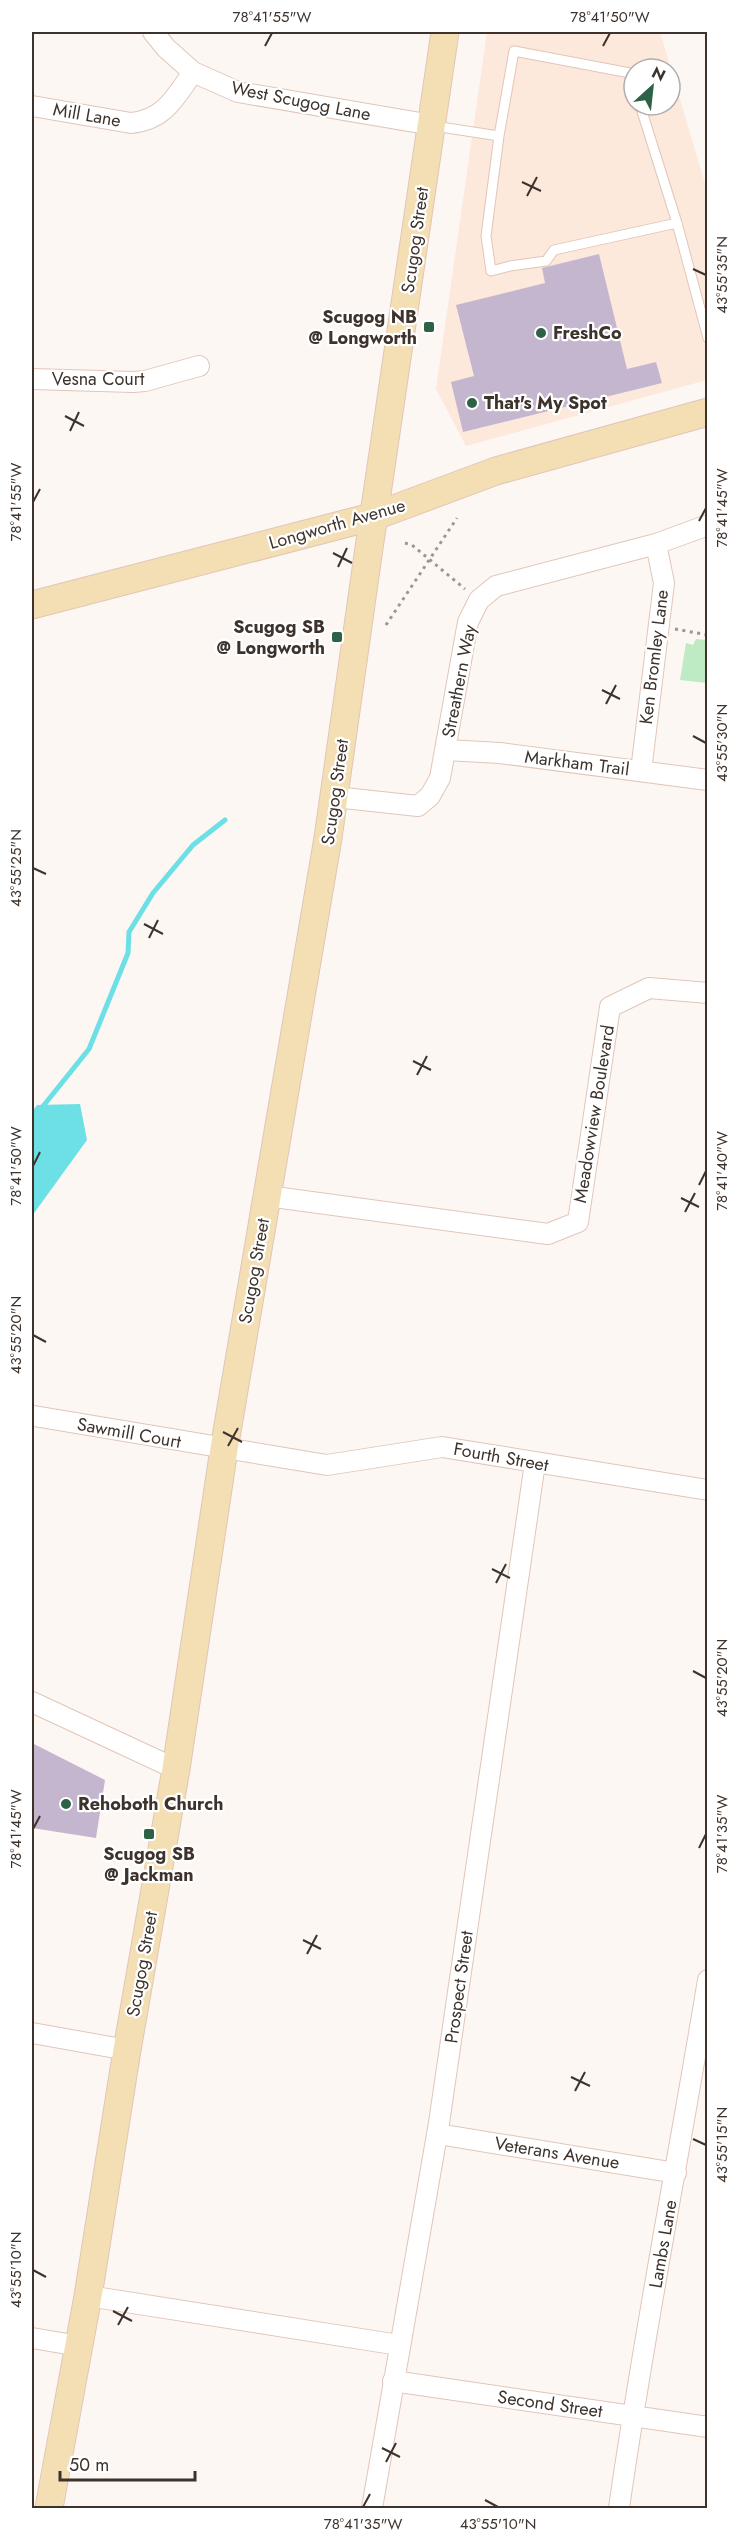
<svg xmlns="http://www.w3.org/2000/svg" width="739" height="2540" viewBox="0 0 739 2540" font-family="Jost,sans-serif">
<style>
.built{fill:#fde8dc;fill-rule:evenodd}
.green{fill:#beeac4}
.water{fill:#6ce0e5}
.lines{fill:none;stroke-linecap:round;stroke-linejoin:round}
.stream{stroke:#6ce0e5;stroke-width:5}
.building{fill:#c5b6cf}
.lane-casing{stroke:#e1c6b7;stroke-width:11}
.street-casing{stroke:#e1c6b7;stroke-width:22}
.secondary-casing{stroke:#e1c6b7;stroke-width:29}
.path{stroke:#9d9590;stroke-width:3;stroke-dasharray:3 4.5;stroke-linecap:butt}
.lane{stroke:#fff;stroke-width:9}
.street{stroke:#fff;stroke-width:20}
.secondary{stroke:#f3dfb3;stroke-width:27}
.ticks{fill:none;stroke:#3d332c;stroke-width:2}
.poi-dot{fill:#2e6247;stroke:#fff;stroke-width:2}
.labels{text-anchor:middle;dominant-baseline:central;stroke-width:4.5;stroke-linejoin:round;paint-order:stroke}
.street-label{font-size:18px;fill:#3d332c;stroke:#fff}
.poi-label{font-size:18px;font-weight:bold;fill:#3d332c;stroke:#fff;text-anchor:start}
.neatline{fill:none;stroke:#3d332c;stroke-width:2}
.ticks-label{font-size:15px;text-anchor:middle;fill:#3d332c}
</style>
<rect width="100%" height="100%" fill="#fdf7f4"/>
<path class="built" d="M487,32H660L707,190V380L466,446L436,389ZM634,69H670V105H634Z"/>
<path class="green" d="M696,639L707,640V683L680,680L686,643L693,645Z"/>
<path class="water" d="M80,1104L87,1140L32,1216V1112L37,1105Z"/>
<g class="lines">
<path class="stream" d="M32,1120L89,1049L128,953L129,932L153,893L193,845L225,820"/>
</g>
<path class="building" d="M599,254L627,369L656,362L662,383L463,432L451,382L474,376L456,305L545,283L542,268Z
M32,1743L105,1780L96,1838L32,1828Z"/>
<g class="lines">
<defs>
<path id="lane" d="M640,105L677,223
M434,126L499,136L486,236L491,271L510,266L546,261L554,250L677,223L708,338
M499,136L514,51L630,73L634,85"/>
<path id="street" d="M153,32L166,48L193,72L238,92L432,125
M32,106L131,123C164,120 175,98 193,72
M32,379L133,382L145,381L199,366
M446,750L500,753L708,780
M641,771L664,583L656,544
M335,797L418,806L430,796L440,778L468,622L479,600L496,586L656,544L708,525
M267,1196L548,1234L578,1222L610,1007L649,988L708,993
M34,1416L327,1465L442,1447L708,1490
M32,1702L176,1769
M32,2033L127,2050
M438,2134L676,2173
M88,2296L399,2345
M32,2338L79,2346
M393,2381L708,2427
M372,2508L439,2123L535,1463
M619,2508C644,2332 679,2156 708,1980"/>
<path id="secondary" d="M32,605L375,516L496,471L708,412
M49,2508L88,2296L127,2050L176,1769L224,1449L328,838L368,555L445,32"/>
</defs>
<use href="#lane" class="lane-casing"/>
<use href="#street" class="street-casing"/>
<use href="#secondary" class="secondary-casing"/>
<path class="path" d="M405,543L412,545L465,589
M386,625L457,518
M675,629L708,635"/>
<use href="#lane" class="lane"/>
<use href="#street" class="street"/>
<use href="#secondary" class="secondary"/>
</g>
<path class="ticks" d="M265,46L272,33M603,46L610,33M522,182L541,191M527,196L537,177M693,269L706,275M65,416L84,426M70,431L79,412M33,502L40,489M699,521L706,508M333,553L352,563M338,567L347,548M602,690L620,699M606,704L616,685M693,736L706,743M33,868L46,874M144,924L163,934M149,938L158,920M413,1061L431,1070M417,1075L427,1056M33,1166L40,1152M699,1185L706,1171M681,1198L699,1207M685,1212L695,1193M33,1335L46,1342M223,1432L242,1442M228,1446L238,1428M492,1569L510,1578M496,1583L506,1564M693,1671L706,1678M33,1829L40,1816M699,1848L706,1834M303,1940L321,1949M307,1954L317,1935M571,2077L590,2086M575,2091L585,2072M693,2139L706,2145M33,2270L46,2277M113,2311L132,2321M118,2325L128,2307M382,2448L400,2457M386,2462L396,2443M485,2500L498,2507M363,2507L370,2494"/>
<g class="poi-dot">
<rect x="423" y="321" width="12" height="12" rx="3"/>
<circle cx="541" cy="333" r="6"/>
<circle cx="472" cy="403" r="6"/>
<rect x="331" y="631" width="12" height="12" rx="3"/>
<circle cx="66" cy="1804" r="6"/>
<rect x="143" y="1828" width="12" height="12" rx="3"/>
</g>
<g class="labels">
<g class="street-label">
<text transform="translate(301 101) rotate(11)">West Scugog Lane</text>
<text transform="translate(87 115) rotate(10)">Mill Lane</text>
<text transform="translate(415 240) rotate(-82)">Scugog Street</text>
<text x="98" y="379">Vesna Court</text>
<text transform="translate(337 524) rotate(-16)">Longworth Avenue</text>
<text transform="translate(654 657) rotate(-83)">Ken Bromley Lane</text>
<text transform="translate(459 681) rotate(-79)">Streathern Way</text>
<text transform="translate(577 763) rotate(7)">Markham Trail</text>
<text transform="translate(335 792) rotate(-82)">Scugog Street</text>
<text transform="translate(594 1114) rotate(-81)">Meadowview Boulevard</text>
<text transform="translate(254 1271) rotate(-80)">Scugog Street</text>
<text transform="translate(129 1433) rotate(10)">Sawmill Court</text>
<text transform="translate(501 1457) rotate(10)">Fourth Street</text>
<text transform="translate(142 1964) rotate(-80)">Scugog Street</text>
<text transform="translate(459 1987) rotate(-82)">Prospect Street</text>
<text transform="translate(557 2153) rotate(9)">Veterans Avenue</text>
<text transform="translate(663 2244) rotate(-80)">Lambs Lane</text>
<text transform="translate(550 2404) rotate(8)">Second Street</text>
</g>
<g class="poi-label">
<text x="417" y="317" text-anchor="end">Scugog NB<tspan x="417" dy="21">@ Longworth</tspan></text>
<text x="553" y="333">FreshCo</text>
<text x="484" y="403">That's My Spot</text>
<text x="325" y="627" text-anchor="end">Scugog SB<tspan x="325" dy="21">@ Longworth</tspan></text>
<text x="78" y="1804">Rehoboth Church</text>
<text x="149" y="1854" text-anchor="middle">Scugog SB<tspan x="149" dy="21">@ Jackman</tspan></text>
</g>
</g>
<rect width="739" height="2540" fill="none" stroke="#ffffff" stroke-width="66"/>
<g transform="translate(652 87) rotate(27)"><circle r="28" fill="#ffffff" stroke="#b1adab" stroke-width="1.5"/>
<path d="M0-4.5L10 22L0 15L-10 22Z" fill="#2e6247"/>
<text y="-9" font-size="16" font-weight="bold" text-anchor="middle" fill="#3d332c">N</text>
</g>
<path d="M60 2471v9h135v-9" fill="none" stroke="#3d332c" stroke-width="3"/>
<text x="69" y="2471" font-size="18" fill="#3d332c" stroke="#ffffff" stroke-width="4.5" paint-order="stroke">50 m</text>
<rect x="33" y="33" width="673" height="2474" class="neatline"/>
<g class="ticks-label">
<text x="272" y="22">78°41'55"W</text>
<text x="610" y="22">78°41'50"W</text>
<text transform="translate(722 275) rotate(-90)" y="5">43°55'35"N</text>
<text transform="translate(16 502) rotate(-90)" y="5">78°41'55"W</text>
<text transform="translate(722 508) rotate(-90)" y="5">78°41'45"W</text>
<text transform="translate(722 743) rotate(-90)" y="5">43°55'30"N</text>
<text transform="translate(16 868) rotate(-90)" y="5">43°55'25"N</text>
<text transform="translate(16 1166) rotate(-90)" y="5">78°41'50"W</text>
<text transform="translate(722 1171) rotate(-90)" y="5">78°41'40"W</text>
<text transform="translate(16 1335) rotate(-90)" y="5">43°55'20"N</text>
<text transform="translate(722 1678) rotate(-90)" y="5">43°55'20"N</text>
<text transform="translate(16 1829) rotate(-90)" y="5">78°41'45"W</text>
<text transform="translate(722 1834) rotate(-90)" y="5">78°41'35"W</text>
<text transform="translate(722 2145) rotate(-90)" y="5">43°55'15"N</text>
<text transform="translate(16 2270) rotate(-90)" y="5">43°55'10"N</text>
<text x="363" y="2529">78°41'35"W</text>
<text x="498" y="2529">43°55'10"N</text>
</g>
</svg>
